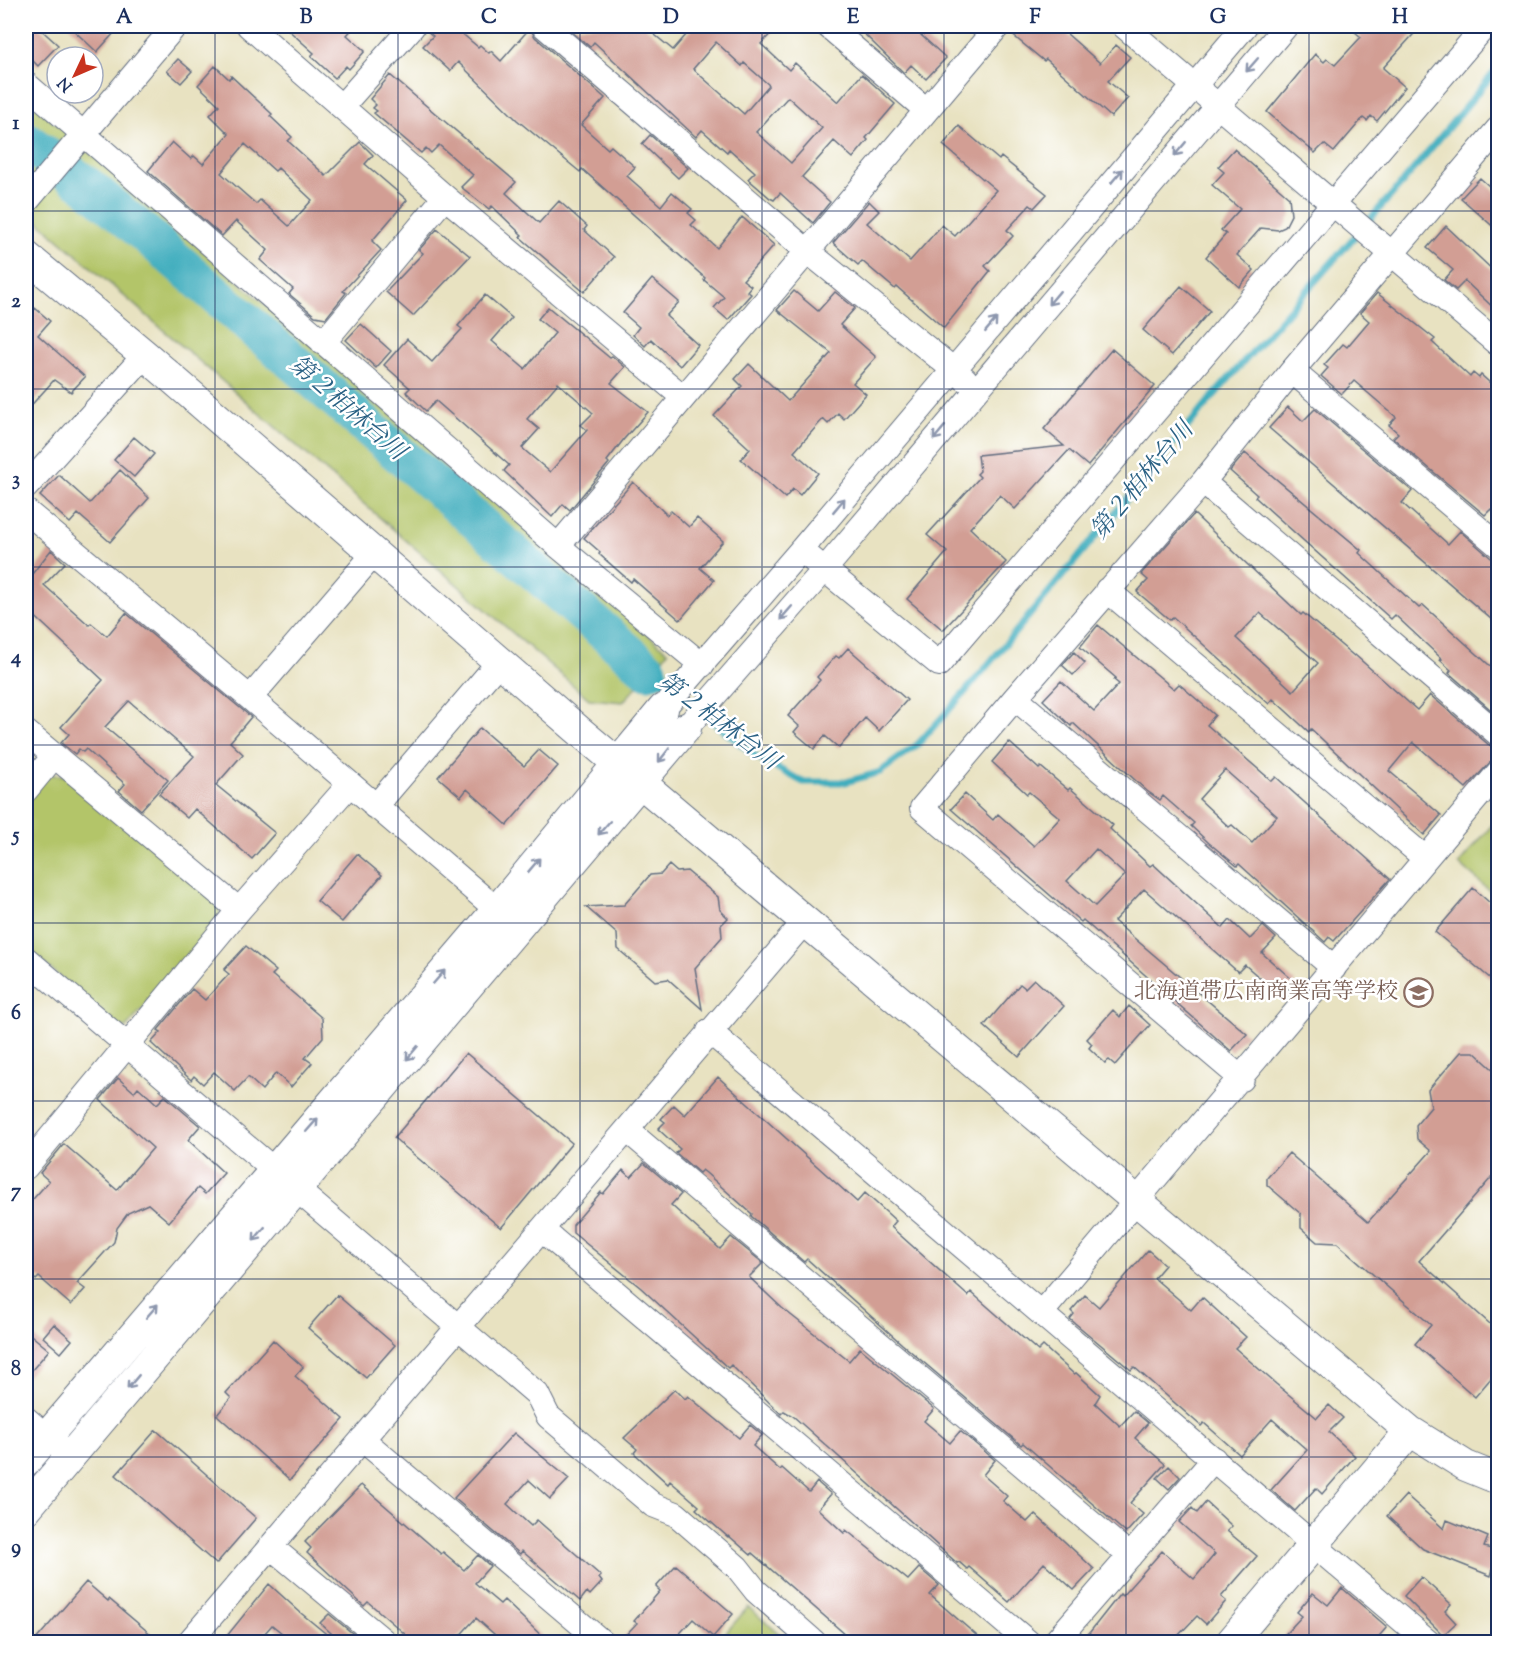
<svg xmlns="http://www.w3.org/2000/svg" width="1524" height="1668" viewBox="0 0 1524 1668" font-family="'Sorts Mill Goudy','Noto Serif JP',serif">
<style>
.green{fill:#b3c569;stroke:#677a64;stroke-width:1.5}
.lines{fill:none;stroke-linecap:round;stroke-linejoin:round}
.stream{stroke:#40adbe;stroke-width:7}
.river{stroke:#40adbe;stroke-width:39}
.building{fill:#d29e94;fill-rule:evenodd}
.minor-casing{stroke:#636e81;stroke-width:26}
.tertiary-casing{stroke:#636e81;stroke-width:32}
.minor{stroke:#fff;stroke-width:24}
.tertiary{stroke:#fff;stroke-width:30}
.oneway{stroke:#8d97ae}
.grid{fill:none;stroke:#1b2f5e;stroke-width:1.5;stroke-opacity:0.55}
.labels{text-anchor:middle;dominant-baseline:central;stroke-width:5;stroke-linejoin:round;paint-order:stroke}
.education-label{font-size:22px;fill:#785e54;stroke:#fff;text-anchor:end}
.water-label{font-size:24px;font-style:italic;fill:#2a6184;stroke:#fff}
.neatline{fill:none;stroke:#1b2f5e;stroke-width:2}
.grid-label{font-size:20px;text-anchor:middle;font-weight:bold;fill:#1b2f5e}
</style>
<rect width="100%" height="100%" fill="#fff"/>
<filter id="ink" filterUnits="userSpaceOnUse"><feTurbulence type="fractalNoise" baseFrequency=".0167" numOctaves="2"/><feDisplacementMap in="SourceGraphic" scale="12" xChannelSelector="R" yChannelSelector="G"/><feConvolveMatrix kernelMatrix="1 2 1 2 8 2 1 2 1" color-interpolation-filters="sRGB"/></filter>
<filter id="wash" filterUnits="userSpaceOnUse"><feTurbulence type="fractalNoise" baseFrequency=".008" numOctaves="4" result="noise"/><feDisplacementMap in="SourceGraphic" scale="24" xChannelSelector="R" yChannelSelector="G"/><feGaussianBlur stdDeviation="1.35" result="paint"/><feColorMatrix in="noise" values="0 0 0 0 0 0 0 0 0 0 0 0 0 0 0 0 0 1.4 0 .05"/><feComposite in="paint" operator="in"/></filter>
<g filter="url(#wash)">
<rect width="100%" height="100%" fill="#e8e2c1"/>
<path class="green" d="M26,98L668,652L623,702L589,699L26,211Z
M47,775H64L218,902L221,918L126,1028L119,1027L26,948V802Z
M1498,818V898L1459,864Z
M748,1607L789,1642H718Z"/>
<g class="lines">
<path class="stream" d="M648,670L757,757L803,782H846L880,772L917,745L966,691L1209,401L1402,183L1498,68"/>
<path class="river" d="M26,141L90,188L150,238L648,670"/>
</g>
<g id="blocks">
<path class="building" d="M26,26H37L58,45L38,66L26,54Z
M69,26H105L114,33L97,52Z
M284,26H355L347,35L365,51L349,69L346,66L335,78L311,56L314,53Z
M427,26H453L478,47L480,45L489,53L491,51L501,61L530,28L535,37L605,98L581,125L608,149L611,146L635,167L627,176L661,206L672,192L692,209L688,213L696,220L691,225L717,248L742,217L774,245L743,280L751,286L747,291L751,294L728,320L714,308L724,297L704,280L705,278L582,169L580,172L517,120L458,62L450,71L423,46L433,36L426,30Z
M565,26H644L673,50L694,26H778L761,44L789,70L795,63L838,102L862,74L895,104L866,138L868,140L853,158L834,141L802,177L830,202L813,223L780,193L774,200L770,198L748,179L755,172L729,149L727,152L702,130L696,137L594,42L590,47ZM716,42L742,66L744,63L769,85L744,114L693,69ZM788,97L822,128L791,163L756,132Z
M856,26H911L946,58L926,79L911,65L904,73Z
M1012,26H1058L1100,63L1116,45L1130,57L1108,81L1128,98L1111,117L1046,59L1044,61L1010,33Z
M1348,26H1421L1383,68L1405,87L1377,121L1371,116L1367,121L1363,118L1334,152L1324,144L1315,153L1267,112L1315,54L1324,62L1327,59L1335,65L1361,37Z
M178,59L192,71L181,83L167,71Z
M215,66L229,79L231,76L272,114L270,116L292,137L288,141L326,176L360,142L373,155L365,164L407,200L372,241L381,250L343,291L346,293L326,318L315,316L289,294L293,289L260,260L268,250L236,221L222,236L148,171L172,142L191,159L194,156L203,164L229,134L210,115L219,105L198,85ZM245,144L275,171L278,168L312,200L289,226L260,200L256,204L221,173Z
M390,75L516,182L506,193L539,223L559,201L587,226L584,230L614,257L584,292L520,237L522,235L492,206L489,209L461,187L473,175L439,145L431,153L426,148L421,153L374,113L377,111L373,108L376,105L370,99Z
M959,126L999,160L1001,157L1047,194L1034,208L1030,205L1007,230L1013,236L985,266L990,271L944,328L897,287L895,289L862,261L858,265L833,243L869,201L879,211L867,223L910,261L942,225L955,236L996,190L943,145Z
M650,135L688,168L678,178L642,144Z
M1234,149L1289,197L1291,215L1285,227L1278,230L1261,228L1237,255L1254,270L1239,287L1206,257L1226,234L1221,230L1240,209L1212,185L1224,172L1218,167Z
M1480,178L1498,194V231L1461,198Z
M1446,226L1498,275V312L1465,281L1456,290L1444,280L1453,270L1427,248Z
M437,229L470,256L413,316L386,292L423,253L419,250Z
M652,279L679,302L666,316L698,345L680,366L651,339L645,346L633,335L639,327L623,313Z
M1181,286L1210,311L1172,355L1143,330Z
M794,291L818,311L835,292L855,308L840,325L876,357L853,383L866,394L844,419L838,413L828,424L823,419L794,452L818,473L800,495L793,489L785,498L741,459L750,449L714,416L742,386L735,379L749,364L788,401L831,353L777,310Z
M1377,293L1435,339L1432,342L1470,377L1473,373L1479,378L1481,375L1498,390V515L1491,509L1485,515L1393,438L1398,433L1389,425L1396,417L1354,381L1342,394L1321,376L1328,368L1324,365L1343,344L1347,347L1369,321L1360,313Z
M485,295L512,318L492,341L525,369L555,333L538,319L548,307L610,358L612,356L625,367L611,383L648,412L624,439L607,461L609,463L570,510L563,504L552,517L504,471L509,465L436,401L426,411L406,392L410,388L384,365L407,339L432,362L462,329L458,326ZM558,383L593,413L581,425L587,430L550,472L522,448L539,429L527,419Z
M35,308L50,321L38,335L85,377L71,392L54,380L26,411V319Z
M361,324L391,351L376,368L346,340Z
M1112,349L1155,386L1088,466L1069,450L1015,509L1000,495L970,528L1006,562L943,630L907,599L947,552L927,535L980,477L977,474L980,471L978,455L1064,446L1044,429Z
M1288,407L1303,421L1315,409L1412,491L1402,503L1448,544L1460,531L1498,564V625L1269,428Z
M134,437L154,454L134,477L114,460Z
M1245,453L1361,550L1359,553L1419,608L1423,605L1498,673V716L1449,673L1451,670L1440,660L1442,659L1395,615L1391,619L1255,497L1257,495L1230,471Z
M120,470L149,498L110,542L78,514L70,523L40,496L59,475L90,503Z
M633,482L667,515L671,511L689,527L697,518L723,541L700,568L714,580L680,620L633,579L631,582L599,554L600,552L584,538Z
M1194,514L1301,615L1303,613L1354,656L1355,655L1417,710L1430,695L1489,745L1498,748V754L1466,788L1413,742L1389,771L1441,815L1424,835L1311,729L1309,732L1273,699L1269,704L1173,617L1170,620L1137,592L1148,580L1141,574ZM1260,613L1318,663L1293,691L1236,638Z
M51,550L65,563L44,585L89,625L91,623L107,636L126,613L251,717L230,742L243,754L216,785L275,833L252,859L195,809L187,818L159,794L194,756L129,701L105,727L168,780L141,810L119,791L125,784L86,749L83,752L79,749L75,754L61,743L69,734L61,727L103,680L26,608V568L32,574Z
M1098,625L1174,689L1179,684L1215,715L1207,725L1272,781L1276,777L1390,879L1334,941L1329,937L1325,942L1239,864L1237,866L1209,843L1191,826L1194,823L1163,796L1160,800L1147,791L1073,723L1071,726L1043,700L1061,681L1094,711L1119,684L1114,680L1116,678L1080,647ZM1225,770L1277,816L1252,843L1232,825L1229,827L1199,799Z
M848,648L907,700L879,731L865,718L839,748L825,736L814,749L794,732L799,726L788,716L820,680L817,677L836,656L839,658Z
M1074,652L1085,663L1073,675L1062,665Z
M480,728L524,766L539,750L558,766L507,825L467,789L461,797L438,777Z
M1009,742L1039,769L1041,767L1068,790L1070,788L1113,825L1110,829L1150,866L1153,864L1223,928L1230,920L1250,939L1263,926L1276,938L1262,953L1295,982L1282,997L1245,965L1238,972L1144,889L1114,921L1247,1034L1231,1051L1083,920L1081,922L951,809L965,794L993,820L998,814L1034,846L1060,818L1029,792L1027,794L992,762ZM1096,849L1125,875L1095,906L1067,881Z
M357,854L382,875L342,922L317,901Z
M669,865L677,872L687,871L718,897L720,910L728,918L721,925L722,937L695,968L702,1009L668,979L655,981L618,949L617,934L586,907L624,905L650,875L661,874Z
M1473,888L1498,910V985L1435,932Z
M246,946L276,971L272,975L322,1018L323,1037L305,1058L312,1063L291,1087L276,1073L262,1090L248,1077L235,1091L214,1072L203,1084L194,1076L191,1080L151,1043L161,1032L158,1030L192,989L205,1000L229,974L224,970Z
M1034,979L1064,1006L1019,1057L984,1026L1020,984L1025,988Z
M1129,1006L1150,1025L1115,1065L1109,1060L1105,1063L1089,1048L1092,1044L1087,1039L1113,1010L1120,1017Z
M1461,1052H1474L1498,1074V1170L1419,1261L1498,1331V1370L1475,1397L1415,1344L1431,1325L1337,1243L1317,1242L1301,1228V1214L1267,1185V1178L1289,1153L1368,1222L1431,1151L1417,1139L1416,1125L1431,1107L1428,1090Z
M466,1053L572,1143L501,1228L394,1138Z
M718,1077L857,1202L865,1193L896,1221L891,1227L968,1296L971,1292L1038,1351L1043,1346L1074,1374L1076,1373L1100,1395L1095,1403L1120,1426L1134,1411L1148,1423L1135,1438L1165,1464L1130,1503L1143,1514L1126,1533L1023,1443L1021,1445L902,1344L807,1259L804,1262L751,1216L752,1214L706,1173L702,1170L699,1173L676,1153L680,1149L658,1129L665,1122L661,1119L674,1105L685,1115Z
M118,1078L134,1092L138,1087L157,1104L165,1096L200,1126L188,1140L224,1173L205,1194L198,1188L169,1222L148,1204L128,1213L117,1228L114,1242L77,1283L85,1289L71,1305L39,1277L36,1280L26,1271V1207L49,1181L40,1173L64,1144L117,1190L153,1148L100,1100Z
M644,1163L681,1194L671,1205L720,1249L731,1237L763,1263L749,1277L782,1308L849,1361L860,1348L934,1409L924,1421L950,1443L960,1431L995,1460L983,1475L1007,1496L1003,1501L1027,1522L1035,1514L1094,1569L1074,1590L1044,1563L1009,1602L969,1567L967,1569L959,1562L957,1563L829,1448L793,1416L784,1411L781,1414L731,1365L728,1368L641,1288L573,1233V1225L601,1192L603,1194L623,1170L631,1177Z
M1148,1250L1165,1265L1154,1278L1191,1310L1202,1297L1246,1337L1235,1348L1276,1384L1317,1418L1329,1405L1343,1418L1329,1432L1355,1456L1322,1494L1316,1488L1295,1511L1271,1490L1307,1450L1272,1419L1240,1455L1204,1423L1201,1426L1134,1367L1131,1370L1070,1319L1074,1314L1071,1311L1085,1295L1099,1307Z
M337,1295L395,1345L366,1378L308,1328Z
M54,1324L72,1340L61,1353L43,1337Z
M26,1331L49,1350L26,1377Z
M273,1340L303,1367L295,1376L344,1419L290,1480L217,1415L231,1398L226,1393Z
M675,1389L685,1399L688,1396L739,1438L750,1425L762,1435L753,1446L780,1470L782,1468L809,1492L817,1482L831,1494L818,1509L844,1533L846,1530L908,1580L919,1568L939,1585L930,1595L984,1642H854L752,1553L751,1555L729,1536L728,1537L696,1509L699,1506L670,1481L668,1484L634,1453L637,1449L624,1438Z
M156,1430L256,1518L216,1564L116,1475Z
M514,1433L569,1479L550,1499L529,1480L507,1504L531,1526L537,1520L601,1576L599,1578L602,1582L590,1595L587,1592L580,1601L522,1551L520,1554L454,1498Z
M1169,1466L1180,1477L1169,1489L1157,1478Z
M361,1485L441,1554L443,1552L464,1570L478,1555L490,1566L475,1583L500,1604L504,1600L548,1642H503L476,1618L454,1642H399L405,1634L368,1602L364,1606L307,1553L311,1548L305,1542Z
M1406,1495L1444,1529L1447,1520L1488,1537L1484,1547L1498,1551L1491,1576L1423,1549L1387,1516Z
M1206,1502L1232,1526L1227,1531L1257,1556L1221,1597L1226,1601L1206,1624L1197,1616L1172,1642H1082L1120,1594L1122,1596L1162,1551L1194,1579L1215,1554L1179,1522L1192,1508L1197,1513Z
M676,1565L733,1614L713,1637L693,1619L672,1642H619L637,1623L634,1621L660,1591L656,1587Z
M1421,1577L1451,1604L1445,1611L1456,1623L1443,1635L1404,1596Z
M86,1582L108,1601L109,1599L160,1642H34Z
M269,1584L302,1614L336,1642H293L272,1625L257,1642H222Z
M1342,1588L1387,1627L1374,1642H1278L1302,1616L1297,1612L1313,1593L1328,1605Z
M329,1614L363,1642H341L320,1623Z"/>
</g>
</g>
<g filter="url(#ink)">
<use href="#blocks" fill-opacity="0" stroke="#636e81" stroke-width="1.5"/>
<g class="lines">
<defs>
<path id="minor" d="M249,26L445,197L683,397
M544,26L806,250L965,379
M828,26L925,109
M1124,26L1498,344
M26,84L558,546L702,665
M342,106L413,26
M26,202L175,26
M323,343L445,197
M1292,371L1498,545
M1203,482L1498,734
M26,487L145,355
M26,511L250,698L509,920
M558,546L998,26
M801,550L939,664L1485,26
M1107,590L1425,858
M250,698L374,554
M1015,698L1334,968
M663,709L801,550L1245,26
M686,728L825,569L1286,26
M26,732L239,910
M26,790L54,756
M375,807L499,662
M26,959L537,1394L548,1416L653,1505L676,1514L737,1567L756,1591L814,1642
M709,1031L1428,1642
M1242,1079L922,808L1015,698L1203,482L1292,371L1498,129
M627,1130L1130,1556
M26,1167L239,910L349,785
M542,1230L1028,1642
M1042,1312L1498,773
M26,1419L60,1448
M362,1439L602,1642
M271,1547L385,1642
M189,1642L806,920
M1055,1642L1214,1459"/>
<path id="tertiary" d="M26,256L145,355L577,729L1410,1431L1466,1466L1498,1479
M26,1461L497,910L663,709
M26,1509L686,728
M1231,1642L1410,1431"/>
</defs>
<use href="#minor" class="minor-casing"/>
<use href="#tertiary" class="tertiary-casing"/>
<use href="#minor" class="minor"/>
<use href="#tertiary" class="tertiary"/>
</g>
<defs><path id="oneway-shaft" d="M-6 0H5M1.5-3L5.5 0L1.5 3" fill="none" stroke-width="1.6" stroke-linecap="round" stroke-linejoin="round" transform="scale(1.5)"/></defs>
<g class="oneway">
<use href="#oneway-shaft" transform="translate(1252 65) rotate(131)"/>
<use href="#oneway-shaft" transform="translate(1180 149) rotate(130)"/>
<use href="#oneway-shaft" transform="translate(1117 176) rotate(-50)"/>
<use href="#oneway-shaft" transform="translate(1054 298) rotate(130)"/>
<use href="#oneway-shaft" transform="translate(991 325) rotate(-50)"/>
<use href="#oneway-shaft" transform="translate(939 433) rotate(130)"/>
<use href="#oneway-shaft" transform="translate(839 505) rotate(-50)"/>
<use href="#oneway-shaft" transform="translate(786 613) rotate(131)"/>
<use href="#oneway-shaft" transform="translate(664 755) rotate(128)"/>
<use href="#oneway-shaft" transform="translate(604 828) rotate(131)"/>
<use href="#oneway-shaft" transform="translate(534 865) rotate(-50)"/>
<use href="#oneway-shaft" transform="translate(439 977) rotate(-49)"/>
<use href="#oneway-shaft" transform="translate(412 1053) rotate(130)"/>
<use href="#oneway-shaft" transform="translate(312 1125) rotate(-49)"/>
<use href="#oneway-shaft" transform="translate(259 1234) rotate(130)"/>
<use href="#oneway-shaft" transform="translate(152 1311) rotate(-49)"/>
<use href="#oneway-shaft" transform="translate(133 1382) rotate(130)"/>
</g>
</g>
<path class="grid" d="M215,26V1642M398,26V1642M580,26V1642M762,26V1642M944,26V1642M1126,26V1642M1309,26V1642M26,211H1498M26,389H1498M26,567H1498M26,745H1498M26,923H1498M26,1101H1498M26,1279H1498M26,1457H1498"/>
<defs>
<symbol id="school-ring" viewBox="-11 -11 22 22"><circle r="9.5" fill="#fff" stroke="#8d6e63" stroke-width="1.5"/><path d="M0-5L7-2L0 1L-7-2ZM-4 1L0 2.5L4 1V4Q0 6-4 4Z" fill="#8d6e63"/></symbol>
</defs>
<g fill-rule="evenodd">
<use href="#school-ring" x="1402" y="976" width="33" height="33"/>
</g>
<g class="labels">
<g class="education-label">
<text x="1398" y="993">北海道帯広南商業高等学校</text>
</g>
<g class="water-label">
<text transform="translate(347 409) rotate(41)">第２柏林台川</text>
<text transform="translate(1143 481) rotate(-50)">第２柏林台川</text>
<text transform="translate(718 722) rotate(37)">第２柏林台川</text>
</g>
</g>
<rect width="1524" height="1668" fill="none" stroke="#fff" stroke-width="66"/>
<g transform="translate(75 75) rotate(226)"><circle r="28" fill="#ffffff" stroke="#a4acbf" stroke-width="1.5"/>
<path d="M0-4.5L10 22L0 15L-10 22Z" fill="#c8321e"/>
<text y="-9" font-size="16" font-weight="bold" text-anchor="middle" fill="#1b2f5e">N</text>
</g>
<rect x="33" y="33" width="1458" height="1602" class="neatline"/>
<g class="grid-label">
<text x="124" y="23">A</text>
<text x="306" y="23">B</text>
<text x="489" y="23">C</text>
<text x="671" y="23">D</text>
<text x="853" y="23">E</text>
<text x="1035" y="23">F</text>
<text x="1218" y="23">G</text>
<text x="1400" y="23">H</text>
<text x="16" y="129">1</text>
<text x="16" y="307">2</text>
<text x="16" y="485">3</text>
<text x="16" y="663">4</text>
<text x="16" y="841">5</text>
<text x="16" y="1019">6</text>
<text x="16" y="1197">7</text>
<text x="16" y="1375">8</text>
<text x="16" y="1553">9</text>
</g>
</svg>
